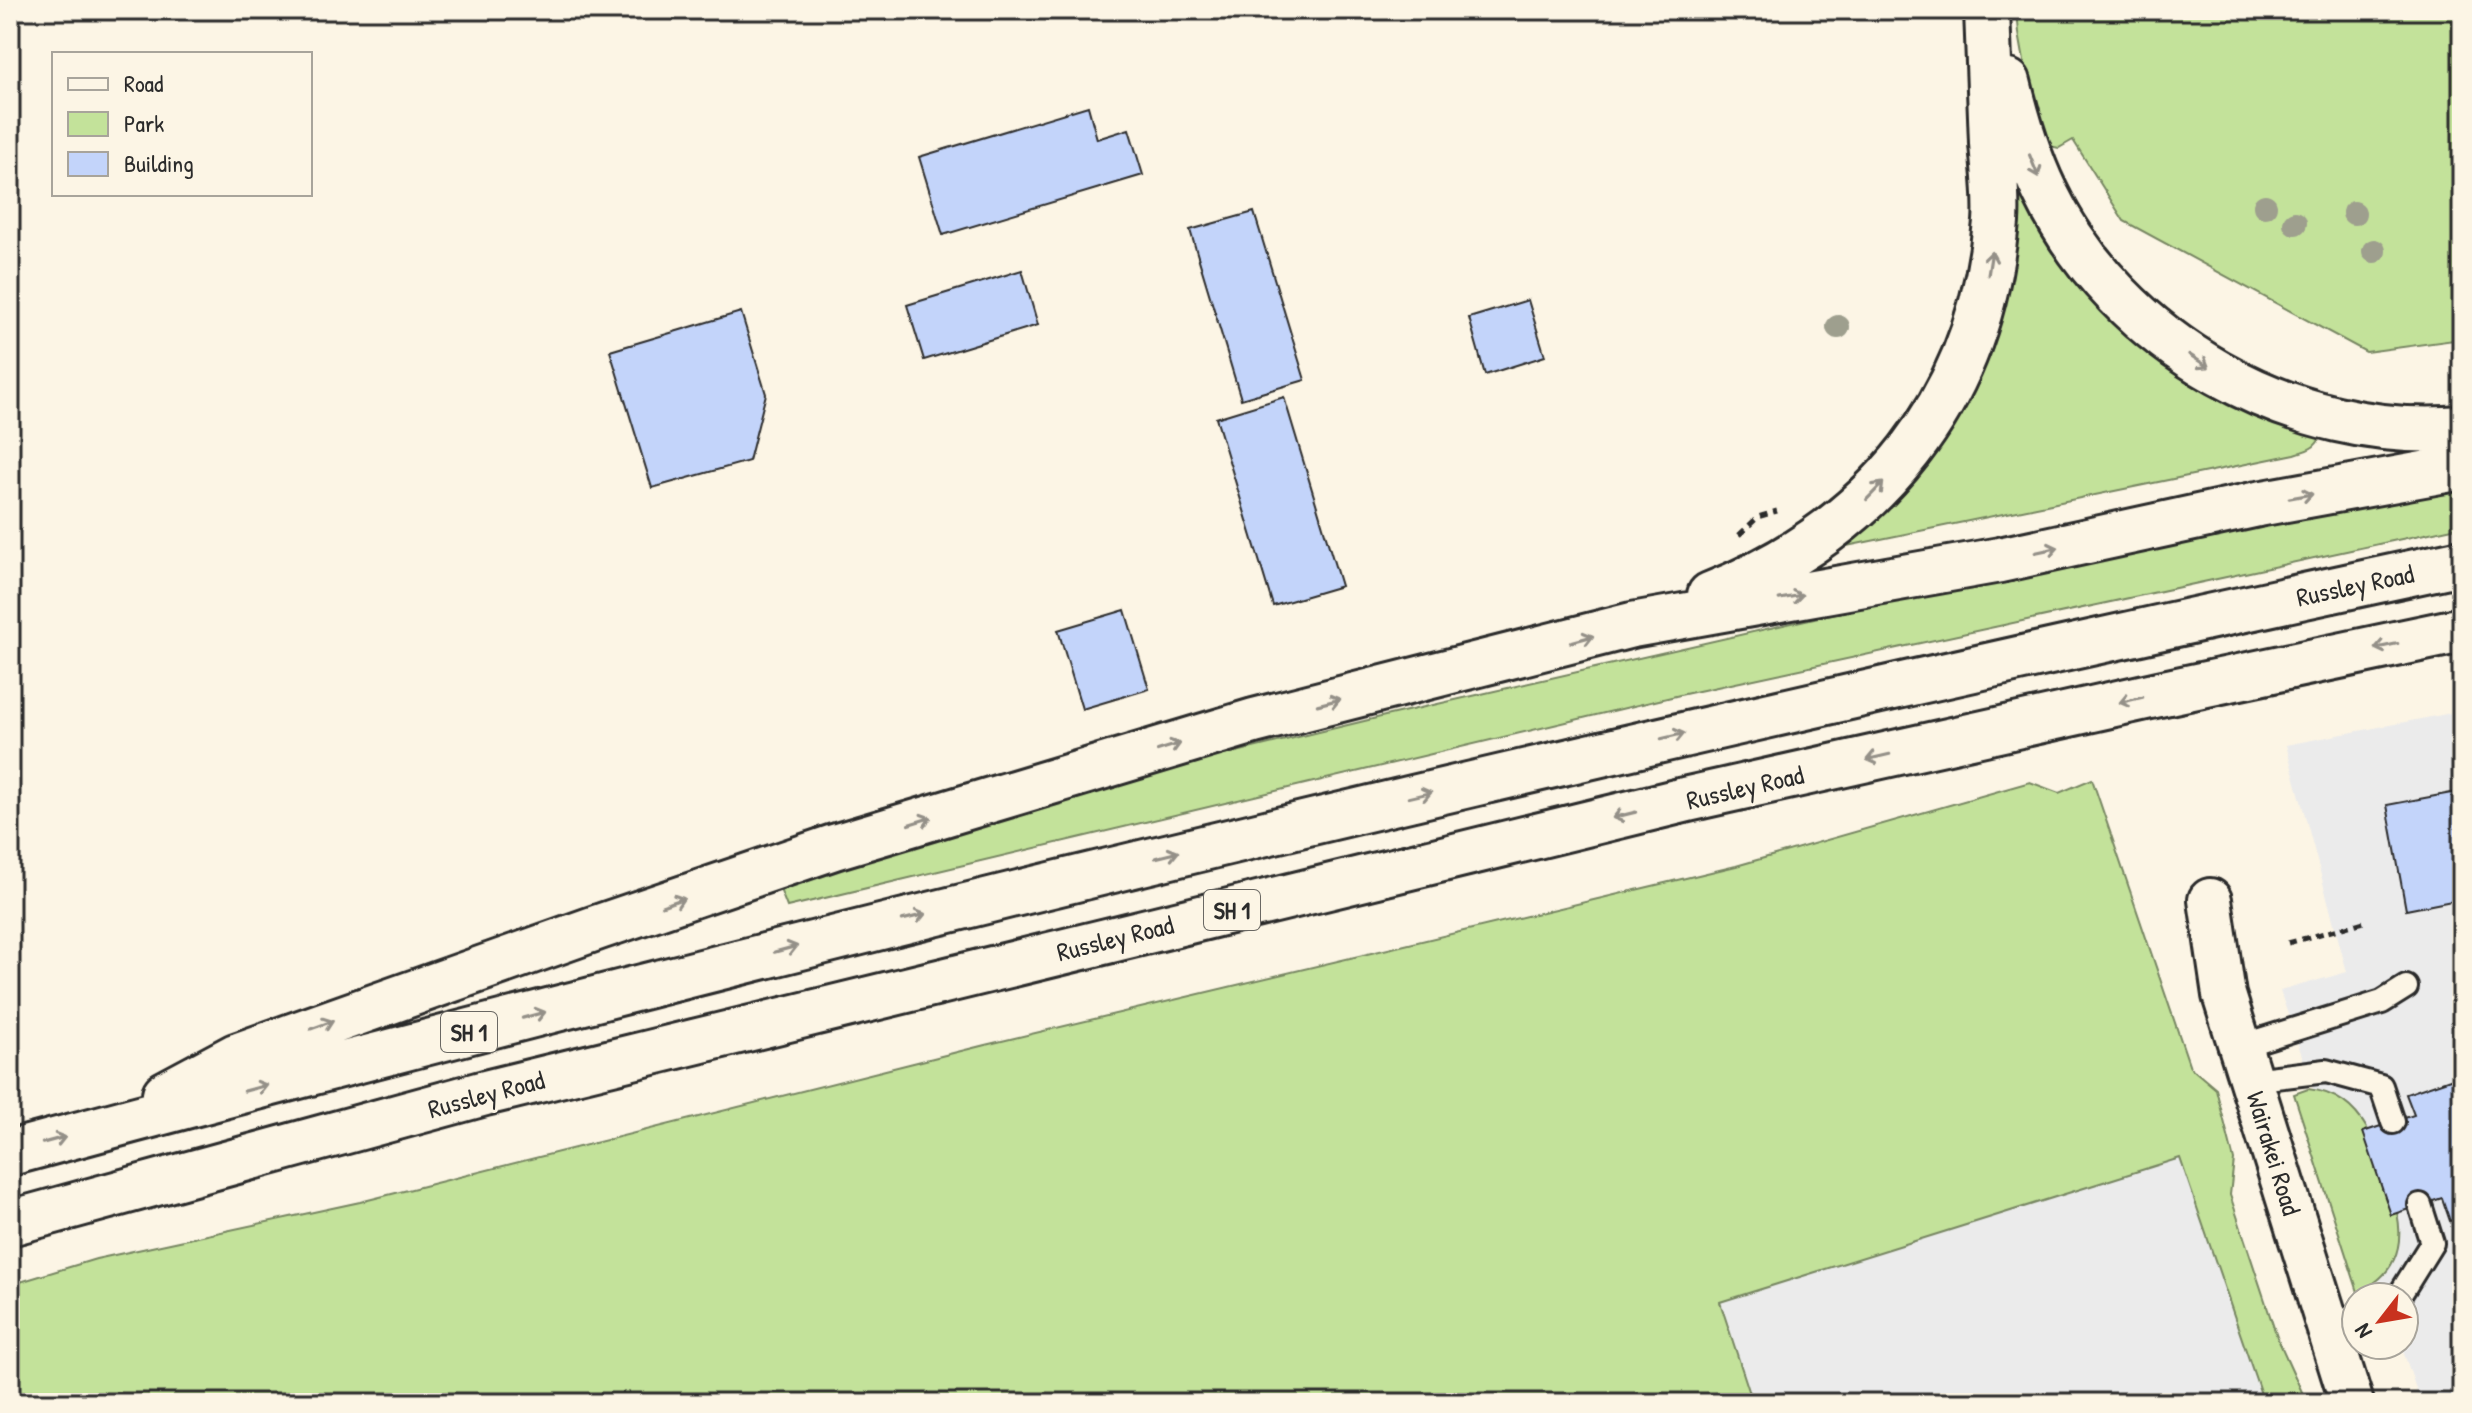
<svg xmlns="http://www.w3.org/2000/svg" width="2472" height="1413" viewBox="0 0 2472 1413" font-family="'Patrick Hand',sans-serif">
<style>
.built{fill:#ebebeb}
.green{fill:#c3e29a;stroke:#778662;stroke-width:2}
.building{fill:#c3d4fa;stroke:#2b2b2b;stroke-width:2}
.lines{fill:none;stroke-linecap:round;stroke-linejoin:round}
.service-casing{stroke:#2b2b2b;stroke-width:28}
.minor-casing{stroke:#2b2b2b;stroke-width:48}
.trunk-casing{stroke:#2b2b2b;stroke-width:50}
.path{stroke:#2b2b2b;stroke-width:5;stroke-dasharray:8 6;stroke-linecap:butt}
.service{stroke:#fcf5e5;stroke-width:22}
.minor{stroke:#fcf5e5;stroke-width:42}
.trunk{stroke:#fcf5e5;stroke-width:44}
.tree{fill:#9e9f8e}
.oneway{stroke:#949088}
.labels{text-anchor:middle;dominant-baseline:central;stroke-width:6;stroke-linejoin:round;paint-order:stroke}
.shield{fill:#fcf5e5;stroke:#6a6863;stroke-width:2}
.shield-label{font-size:24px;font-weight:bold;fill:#2b2b2b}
.street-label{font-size:26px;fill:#2b2b2b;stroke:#fcf5e5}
</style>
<rect width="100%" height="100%" fill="#fcf5e5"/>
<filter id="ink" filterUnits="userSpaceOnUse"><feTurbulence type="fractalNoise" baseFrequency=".0125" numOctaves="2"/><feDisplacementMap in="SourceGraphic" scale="16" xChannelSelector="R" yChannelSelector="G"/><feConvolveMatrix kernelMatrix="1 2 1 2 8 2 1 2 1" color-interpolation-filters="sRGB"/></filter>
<g filter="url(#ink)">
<path class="built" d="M2462,711V1403H2421L2401,1345H2404V1297H2384L2280,991L2347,972L2286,745Z
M2181,1158L2264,1403H1753L1720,1302Z"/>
<path class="green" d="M2017,10H2462V339L2366,352L2124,221L2073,140L2059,148L2045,145L2037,134L2019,33Z
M2012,174L2056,243L2323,430C2318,447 2312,449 2295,454L1842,547L1831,545L1902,480Z
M2462,490V526L1680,695L787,907L778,884L1120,780L1385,716L1845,611L2141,549Z
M2092,779L2190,1067L2216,1089L2234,1160L2230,1195L2277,1337L2307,1403H2264L2180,1158L1720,1302L1753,1403H10V1285L96,1259L360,1202L985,1045L1736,866L2030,782L2059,793Z
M2308,1089C2336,1092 2354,1106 2368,1130C2388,1185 2432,1259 2358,1292L2294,1094Z"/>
<path class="building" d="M1088,106L1097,139L1129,129L1143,175L943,235L919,157Z
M1254,212L1305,380L1241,399L1190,230Z
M1022,270L1038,325L924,360L907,305Z
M1528,300L1545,356L1485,375L1469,318Z
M741,312L766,394L749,461L652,488L610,351Z
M1284,397L1341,586L1273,606L1216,418Z
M1125,610L1149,689L1082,709L1058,630Z
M2462,791V899L2406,910L2387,805Z
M2462,1075V1217L2450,1221L2442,1198L2391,1215L2363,1132L2414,1115L2406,1094Z"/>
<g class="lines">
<defs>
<path id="service" d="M2241,1046L2382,1002L2406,987
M2251,1080L2326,1071L2381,1086L2393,1122
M2394,1297L2401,1293L2432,1243L2420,1205
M2328,1330L2356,1315"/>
<path id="minor" d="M2210,900L2224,995L2352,1403"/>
<path id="trunk" d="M2008,82C2017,120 2028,157 2045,192C2118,344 2294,443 2462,428
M1710,595C1876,530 1980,400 1996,222C1998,197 1994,169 1992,143C1990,99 1989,54 1987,10
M165,1094L236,1056L599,927L834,847L1254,721L1632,625L2000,560L2258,504L2462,467
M10,1153C822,933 1640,738 2462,562
M10,1223L485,1093L1688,799L2159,694L2462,630"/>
</defs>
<use href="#service" class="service-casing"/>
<use href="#minor" class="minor-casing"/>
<use href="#trunk" class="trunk-casing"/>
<path class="path" d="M1739,535L1758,517L1777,511
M2288,943L2364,922"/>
<use href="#service" class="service"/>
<use href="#minor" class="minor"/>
<use href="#trunk" class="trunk"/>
</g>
<g class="tree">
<circle cx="2265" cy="206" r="12"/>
<circle cx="2354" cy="213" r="12"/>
<circle cx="2295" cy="223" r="12"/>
<circle cx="2374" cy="251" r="12"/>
<circle cx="1838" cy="327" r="12"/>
</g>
<defs><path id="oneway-shaft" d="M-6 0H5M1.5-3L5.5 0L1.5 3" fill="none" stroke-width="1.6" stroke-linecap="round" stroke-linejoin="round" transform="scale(2)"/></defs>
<g class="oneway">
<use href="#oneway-shaft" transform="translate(2034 166) rotate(68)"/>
<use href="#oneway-shaft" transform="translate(1990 263) rotate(-81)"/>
<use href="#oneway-shaft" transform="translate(2199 361) rotate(33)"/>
<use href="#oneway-shaft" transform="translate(1875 491) rotate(-46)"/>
<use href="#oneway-shaft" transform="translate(2301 496) rotate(-10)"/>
<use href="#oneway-shaft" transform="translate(2047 550) rotate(-12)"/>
<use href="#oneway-shaft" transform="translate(1791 597) rotate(-10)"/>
<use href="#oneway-shaft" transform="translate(1582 639) rotate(-15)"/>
<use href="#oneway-shaft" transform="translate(2386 646) rotate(168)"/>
<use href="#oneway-shaft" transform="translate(2131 700) rotate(167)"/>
<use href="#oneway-shaft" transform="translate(1329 702) rotate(-14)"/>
<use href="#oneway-shaft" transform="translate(1673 736) rotate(-13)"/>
<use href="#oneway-shaft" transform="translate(1169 747) rotate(-17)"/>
<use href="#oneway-shaft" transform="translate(1878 757) rotate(167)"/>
<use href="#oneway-shaft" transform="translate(1420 795) rotate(-13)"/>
<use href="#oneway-shaft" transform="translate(1624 815) rotate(166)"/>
<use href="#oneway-shaft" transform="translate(920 821) rotate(-17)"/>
<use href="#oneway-shaft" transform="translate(1167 855) rotate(-14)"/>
<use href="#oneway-shaft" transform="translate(673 902) rotate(-19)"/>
<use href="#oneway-shaft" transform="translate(914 917) rotate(-14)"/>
<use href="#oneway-shaft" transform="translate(786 949) rotate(-15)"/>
<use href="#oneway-shaft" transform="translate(534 1015) rotate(-15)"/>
<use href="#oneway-shaft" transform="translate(322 1025) rotate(-20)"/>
<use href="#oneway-shaft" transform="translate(256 1088) rotate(-15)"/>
<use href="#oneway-shaft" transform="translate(54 1140) rotate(-15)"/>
</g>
</g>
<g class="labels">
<g class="shield">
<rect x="1204" y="890" width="56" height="40" rx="6"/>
<rect x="441" y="1012" width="56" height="40" rx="6"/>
</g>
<g class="shield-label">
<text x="1232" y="910">SH 1</text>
<text x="469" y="1032">SH 1</text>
</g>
<g class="street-label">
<text transform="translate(2355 585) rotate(-12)">Russley Road</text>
<text transform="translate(1745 787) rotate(-13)">Russley Road</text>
<text transform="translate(1115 938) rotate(-14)">Russley Road</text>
<text transform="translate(486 1094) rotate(-15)">Russley Road</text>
<text transform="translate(2274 1153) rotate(73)">Wairakei Road</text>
</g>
</g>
<rect width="2472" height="1413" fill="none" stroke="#fcf5e5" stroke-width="40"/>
<rect x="20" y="20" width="2432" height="1373" fill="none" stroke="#2b2b2b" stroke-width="3" filter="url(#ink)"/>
<rect x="52" y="52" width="260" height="144" fill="#fcf5e5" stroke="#a8a49b" stroke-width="2"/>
<rect x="68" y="78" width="40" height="12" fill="#fcf5e5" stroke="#a8a49b" stroke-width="2"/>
<text x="124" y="92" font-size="24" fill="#2b2b2b">Road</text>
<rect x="68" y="112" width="40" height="24" fill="#c3e29a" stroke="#a8a49b" stroke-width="2"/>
<text x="124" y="132" font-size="24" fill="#2b2b2b">Park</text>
<rect x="68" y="152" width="40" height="24" fill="#c3d4fa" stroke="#a8a49b" stroke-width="2"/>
<text x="124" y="172" font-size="24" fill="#2b2b2b">Building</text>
<g transform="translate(2380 1321) rotate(239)"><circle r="38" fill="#fcf5e5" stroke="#a8a49b" stroke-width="2"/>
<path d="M0-6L14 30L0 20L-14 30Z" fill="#c8321e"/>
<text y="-12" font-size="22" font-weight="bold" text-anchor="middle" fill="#2b2b2b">N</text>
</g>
</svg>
